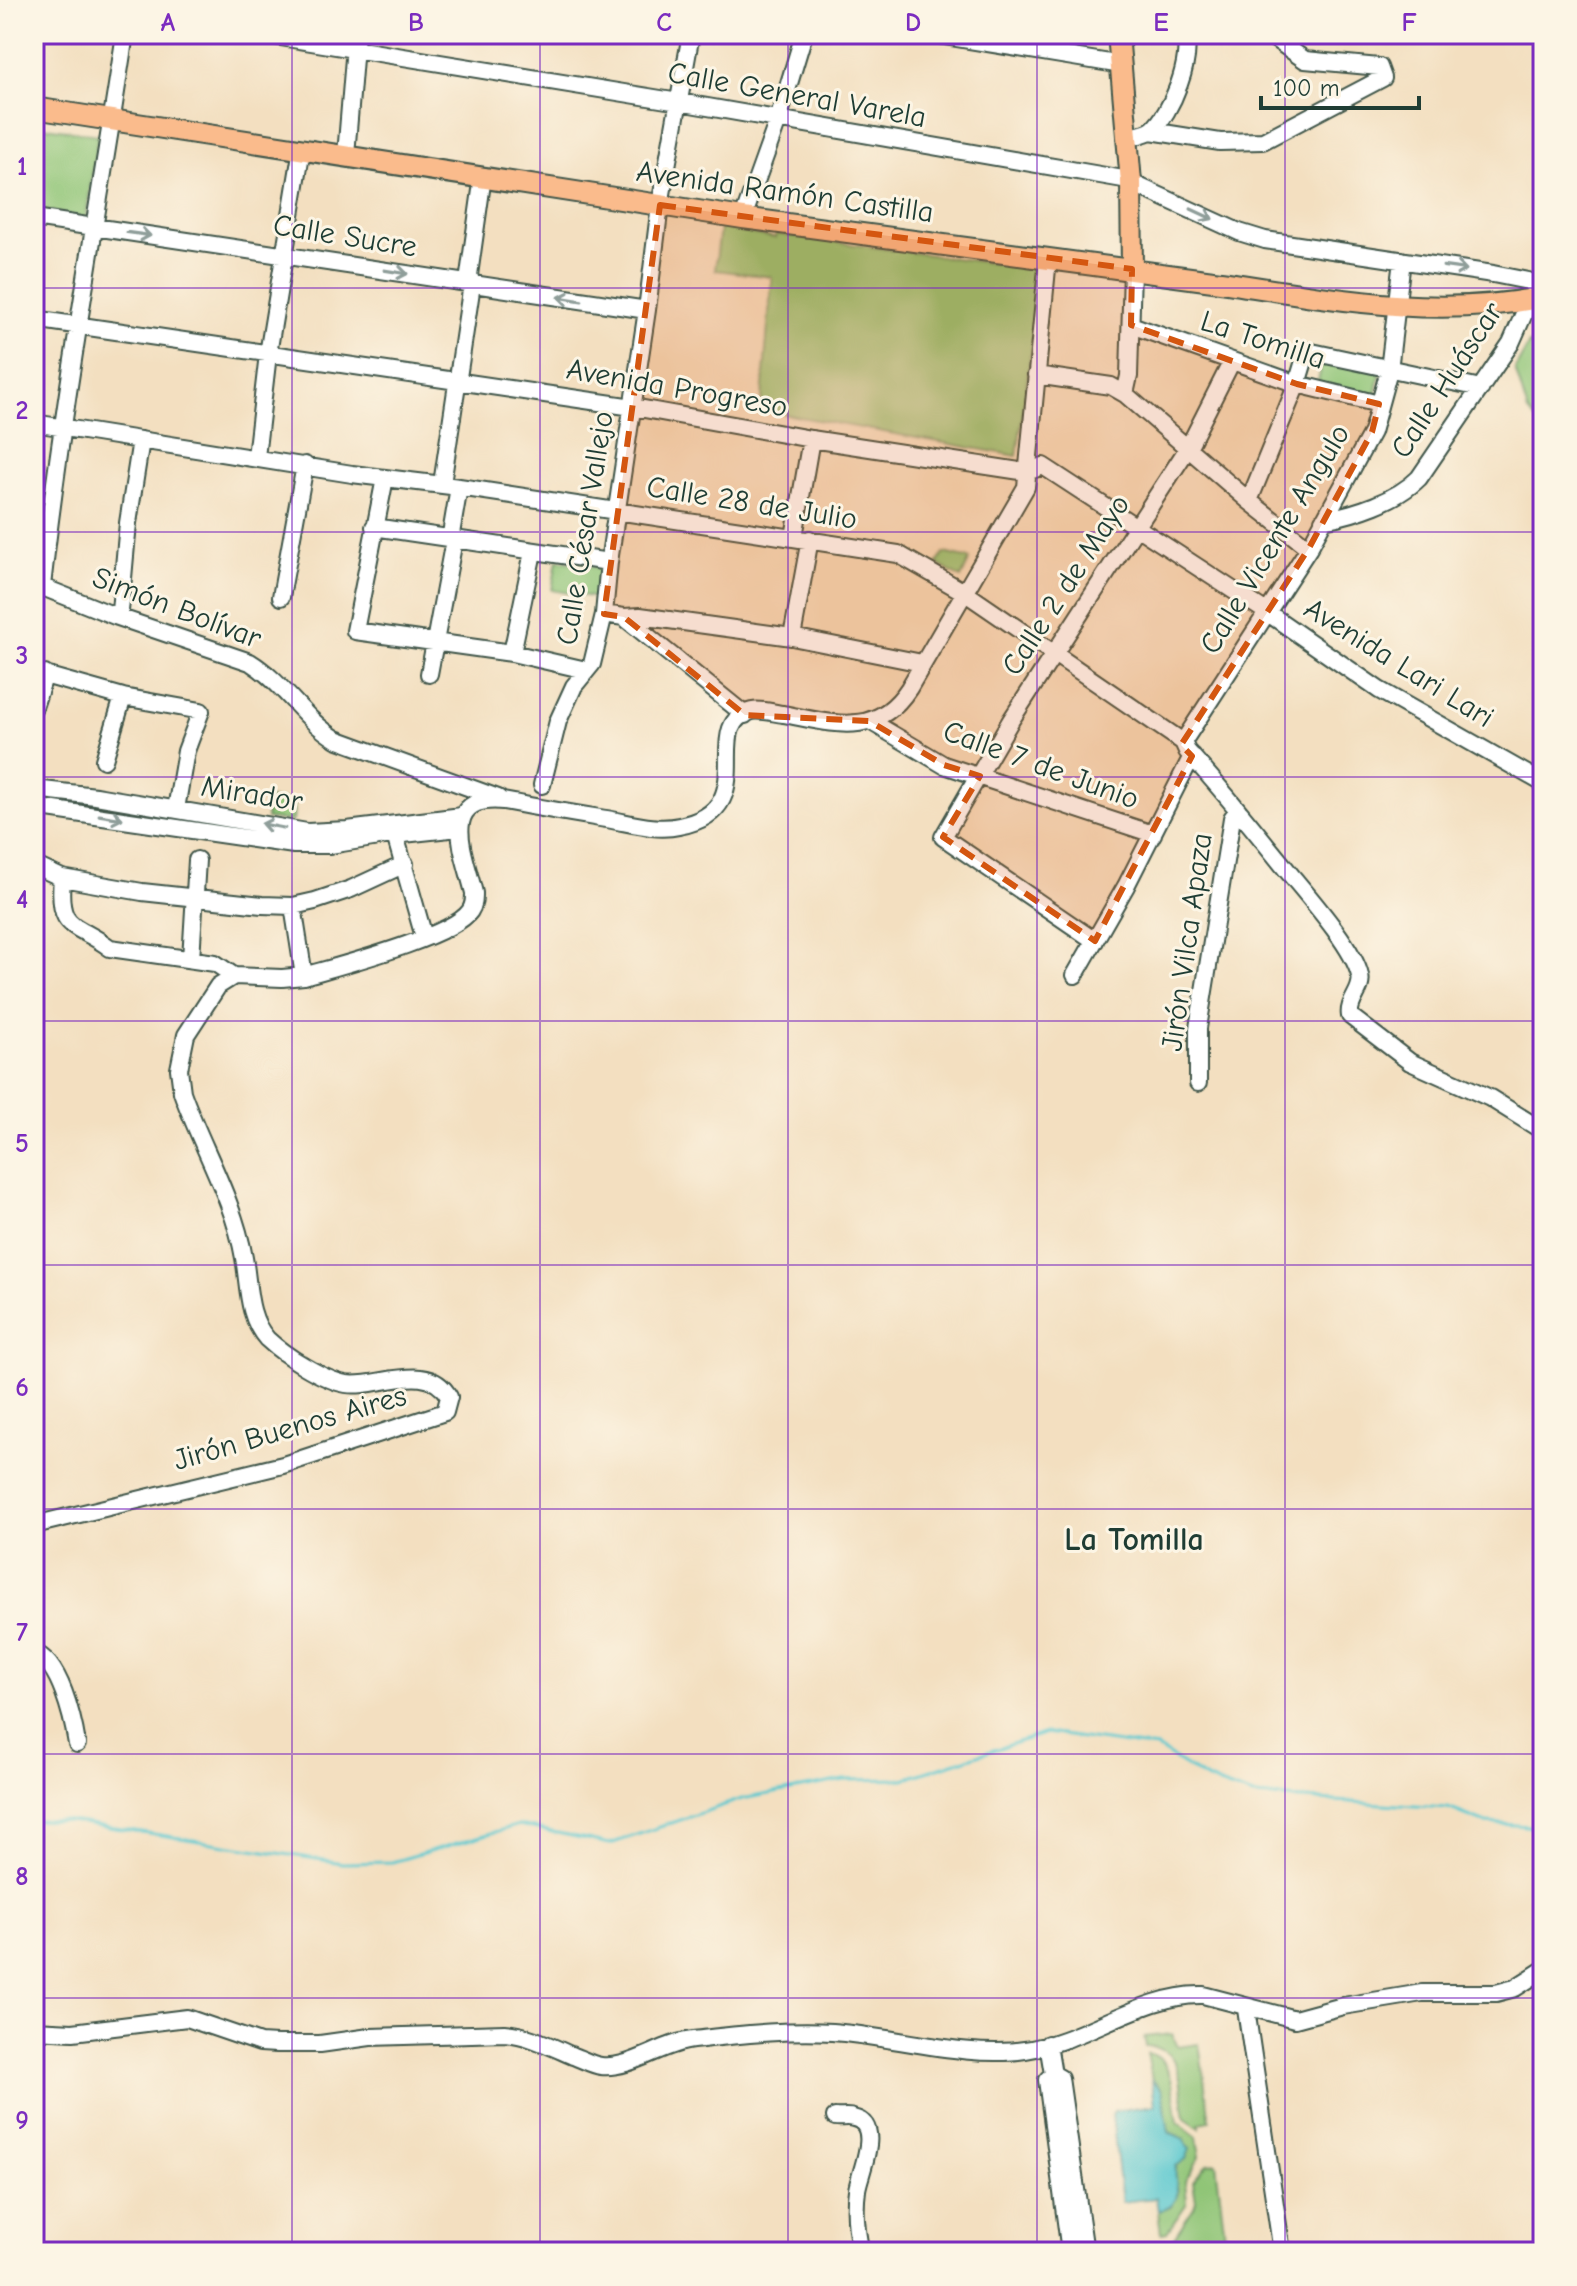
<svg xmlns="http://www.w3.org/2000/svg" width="1577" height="2286" viewBox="0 0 1577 2286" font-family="'Comic Neue',sans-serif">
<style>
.green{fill:#90c577;stroke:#588156;stroke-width:2}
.water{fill:#5ac8cf;stroke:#3c8282;stroke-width:2}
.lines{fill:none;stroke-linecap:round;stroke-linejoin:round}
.stream{stroke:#5ac8cf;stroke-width:3}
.minor-casing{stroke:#3f5549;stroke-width:20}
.major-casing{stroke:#3f5549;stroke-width:24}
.minor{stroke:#fff;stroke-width:16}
.major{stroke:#fabb8c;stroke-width:20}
.oneway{stroke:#8f9e9a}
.marked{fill:#d45610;fill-opacity:0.2;stroke:#d45610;stroke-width:6;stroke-dasharray:16 10;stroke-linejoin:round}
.grid{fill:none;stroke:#7b2cbf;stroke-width:2;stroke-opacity:0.55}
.labels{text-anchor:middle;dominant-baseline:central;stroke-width:6;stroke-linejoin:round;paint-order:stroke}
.street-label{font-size:30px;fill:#1f3d34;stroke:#fcf5e5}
.neighbourhood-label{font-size:32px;font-weight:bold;fill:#1f3d34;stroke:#fcf5e5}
.neatline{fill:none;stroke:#7b2cbf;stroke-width:3}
.grid-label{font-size:26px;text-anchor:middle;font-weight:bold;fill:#7b2cbf}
</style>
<rect width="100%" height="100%" fill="#fcf5e5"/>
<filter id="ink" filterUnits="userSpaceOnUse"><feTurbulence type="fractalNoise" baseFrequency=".0125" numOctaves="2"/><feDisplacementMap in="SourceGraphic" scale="16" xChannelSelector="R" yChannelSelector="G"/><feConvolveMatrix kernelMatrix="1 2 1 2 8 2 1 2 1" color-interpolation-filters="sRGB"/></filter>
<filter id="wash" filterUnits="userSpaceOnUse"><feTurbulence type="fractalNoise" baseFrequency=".006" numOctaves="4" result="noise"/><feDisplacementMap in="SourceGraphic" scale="32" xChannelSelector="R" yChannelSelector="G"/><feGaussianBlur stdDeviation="1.8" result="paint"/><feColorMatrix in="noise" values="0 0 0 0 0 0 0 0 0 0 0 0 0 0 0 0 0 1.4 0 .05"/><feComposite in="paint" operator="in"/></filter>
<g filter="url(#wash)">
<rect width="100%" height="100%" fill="#f3dfc0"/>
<path class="green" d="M34,125L98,135L86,218L34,209Z
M720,228L775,238L776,234L1036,269L1041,278L1017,456L761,410L772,277L715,270Z
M1543,343V428L1528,412L1515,369L1529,344Z
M1323,359L1381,371L1376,396L1317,386Z
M944,553L970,559L961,578L937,564Z
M557,560L602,568L597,598L552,590Z
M267,799L295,801L293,821L266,819Z
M1172,2034L1178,2047L1199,2044L1210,2121L1200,2123V2128L1185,2118C1180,2087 1185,2048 1146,2046L1144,2037Z
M1147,2053C1176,2058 1173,2099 1178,2122L1197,2137L1200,2157L1185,2181L1187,2203L1167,2232L1161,2233L1158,2211L1171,2206L1178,2193L1175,2173L1185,2139L1169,2132L1158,2085L1152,2080Z
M1216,2163L1227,2252H1167L1166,2243L1171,2242L1194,2207L1196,2201L1193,2181L1207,2164Z"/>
<path class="water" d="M1152,2080L1162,2090L1169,2132L1184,2139L1190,2149L1186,2159L1176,2166C1173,2190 1188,2201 1158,2211L1156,2198L1122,2202L1112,2115L1114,2111L1155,2105Z"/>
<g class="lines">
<path class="stream" d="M34,1820H63L343,1863L392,1862L519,1825L610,1844L742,1799L844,1780L904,1779L1046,1733L1157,1748L1208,1780L1253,1796L1448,1808L1486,1823L1543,1827"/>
</g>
</g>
<g filter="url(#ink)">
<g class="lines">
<defs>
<path id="minor" d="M262,34L679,102L1123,179L1239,232L1265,240L1493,274L1528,281L1543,288
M932,34L1122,65
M1151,131L1220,142L1263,141L1383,78L1379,67L1305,60L1268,34
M1127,138C1134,136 1146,134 1152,130C1171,114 1194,57 1184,34
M346,155L356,34
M34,218L647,310
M743,218L778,120L804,34
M34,319L633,407L811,439L1027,472L1043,466L1268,613L1379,690L1543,783
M1131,325L1297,384L1379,404
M1036,375L1111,386L1125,394L1249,501
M1125,394L1129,376L1132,269
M34,423L352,474L459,487L898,554L964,592L1183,742L1187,751C1223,790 1257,833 1290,874C1309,897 1354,948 1360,976C1364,990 1347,1001 1350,1016L1410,1062L1490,1098L1543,1131
M256,457L268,354L302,148
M385,478L355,631L512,653L586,670
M442,484L472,284L469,275L483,176
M1323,520C1355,514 1396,501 1419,478L1511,343L1530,300
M374,527L609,562
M794,537L811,439
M1309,548L1249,501L1297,384L1307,351L1481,388
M35,584L115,616L250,662C284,683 302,718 336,739L498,798
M42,586C63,401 97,218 125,34
M281,597L305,465
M604,614L624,617L640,616L792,637L922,663
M115,616L120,611L128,523L141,440
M624,617L745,715
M792,637L810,539
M512,653L533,552
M34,672L123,697L201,711L186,751L176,809
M429,674L454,540L451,534L459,487
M34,707L45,674
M870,721L944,765L1153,834
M1183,742L1309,548L1372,432L1389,370L1402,260
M104,760L123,697
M542,785L558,721L574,686L592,664L604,614L609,562L647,310L660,205L691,34
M34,789L96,796L307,832L347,830L462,816
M34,807L294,845H330L385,836L459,828
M393,828L424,937
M34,865L62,878L142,892L262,905L293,906L315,901L351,889L405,864
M62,878C57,932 75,922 110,948L215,963L234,976
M293,906L304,976
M1095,941L943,837L1011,720L1188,448L1232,361
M191,959L197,860
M1075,975L1126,886L1192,756
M1198,1083V1028L1232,818L1238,810
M34,1525L283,1465L445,1412L449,1397C429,1359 377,1389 346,1384C323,1380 284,1355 267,1339C247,1317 249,1285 244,1258C234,1200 201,1146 182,1092L179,1069L186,1035L218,986L234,976L282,978L304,976C338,966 452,937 470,911C474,905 474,900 474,893C465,855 437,795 503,801C539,808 576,814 612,820C634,824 657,831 679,826C767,809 697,725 752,711C762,709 774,713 783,714C833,723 876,739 909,688L1026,487L1048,258
M34,1653C60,1661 73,1719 77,1744
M1246,2009L1282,2252
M34,2030L73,2032L187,2018L260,2043L277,2044H320L370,2037L505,2033C529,2035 550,2046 573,2056C582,2059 592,2065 601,2066C632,2069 662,2043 693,2040C739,2035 787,2029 832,2032C892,2036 968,2059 1025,2050C1084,2042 1144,1993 1203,1995L1295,2019L1343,2006L1422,1993H1496L1515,1988L1543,1970
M1048,2044L1053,2074L1047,2080L1070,2252
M1053,2074L1060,2078L1085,2252
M835,2117C841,2118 848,2116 853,2118C884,2124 859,2173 857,2190C854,2211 856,2231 861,2252"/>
<path id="major" d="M1118,34L1131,182L1132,269
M34,108L743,218L1228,283C1332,299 1438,319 1543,297"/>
</defs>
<use href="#minor" class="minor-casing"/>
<use href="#major" class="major-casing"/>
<use href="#minor" class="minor"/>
<use href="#major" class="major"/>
</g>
<defs><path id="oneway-shaft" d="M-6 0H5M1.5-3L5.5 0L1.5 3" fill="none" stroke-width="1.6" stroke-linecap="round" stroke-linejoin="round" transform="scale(2)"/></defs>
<g class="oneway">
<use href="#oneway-shaft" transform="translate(1202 214) rotate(25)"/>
<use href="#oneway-shaft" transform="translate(139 234) rotate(8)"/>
<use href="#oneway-shaft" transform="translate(1455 268) rotate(8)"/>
<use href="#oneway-shaft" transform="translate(396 272) rotate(9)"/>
<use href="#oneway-shaft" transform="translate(570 299) rotate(-171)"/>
<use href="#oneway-shaft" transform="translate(111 817) rotate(9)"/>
<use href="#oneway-shaft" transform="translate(273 826) rotate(-169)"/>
</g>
</g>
<path class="marked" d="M660,205L1132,269L1131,325L1297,384L1379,404L1372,432L1309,548L1181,745L1192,756L1095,941L943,837L980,776L944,765L869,721L745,715L624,617L604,614Z"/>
<path class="grid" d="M292,34V2252M540,34V2252M788,34V2252M1037,34V2252M1285,34V2252M34,288H1543M34,532H1543M34,777H1543M34,1021H1543M34,1265H1543M34,1509H1543M34,1754H1543M34,1998H1543"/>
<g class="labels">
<g class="street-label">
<text transform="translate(797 95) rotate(10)">Calle General Varela</text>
<text transform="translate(785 192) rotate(8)">Avenida Ramón Castilla</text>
<text transform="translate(345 236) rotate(9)">Calle Sucre</text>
<text transform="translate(1263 340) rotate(18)">La Tomilla</text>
<text transform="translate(1447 380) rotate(-57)">Calle Huáscar</text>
<text transform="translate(677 388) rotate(10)">Avenida Progreso</text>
<text transform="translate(752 503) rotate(9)">Calle 28 de Julio</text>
<text transform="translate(585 528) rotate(-81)">Calle César Vallejo</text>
<text transform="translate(1275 539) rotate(-59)">Calle Vicente Angulo</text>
<text transform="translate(1066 585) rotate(-57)">Calle 2 de Mayo</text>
<text transform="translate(177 608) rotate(21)">Simón Bolívar</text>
<text transform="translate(1399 663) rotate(32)">Avenida Lari Lari</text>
<text transform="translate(1041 765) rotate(20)">Calle 7 de Junio</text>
<text transform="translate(252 794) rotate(9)">Mirador</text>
<text transform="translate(1187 942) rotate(-82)">Jirón Vilca Apaza</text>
<text transform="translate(290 1428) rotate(-16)">Jirón Buenos Aires</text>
</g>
<g class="neighbourhood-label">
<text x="1134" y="1539">La Tomilla</text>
</g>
</g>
<rect width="1577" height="2286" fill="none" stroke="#fcf5e5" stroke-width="88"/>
<path d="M1261 96v12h158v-12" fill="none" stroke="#1f3d34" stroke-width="4"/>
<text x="1273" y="96" font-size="24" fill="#1f3d34" stroke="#fcf5e5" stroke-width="6" paint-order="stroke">100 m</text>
<rect x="44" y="44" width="1489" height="2198" class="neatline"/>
<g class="grid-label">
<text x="168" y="31">A</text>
<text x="416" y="31">B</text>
<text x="664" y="31">C</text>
<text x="913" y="31">D</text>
<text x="1161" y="31">E</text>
<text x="1409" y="31">F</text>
<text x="22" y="175">1</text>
<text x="22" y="419">2</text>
<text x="22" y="664">3</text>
<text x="22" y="908">4</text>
<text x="22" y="1152">5</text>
<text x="22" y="1396">6</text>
<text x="22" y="1641">7</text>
<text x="22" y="1885">8</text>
<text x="22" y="2129">9</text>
</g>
</svg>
